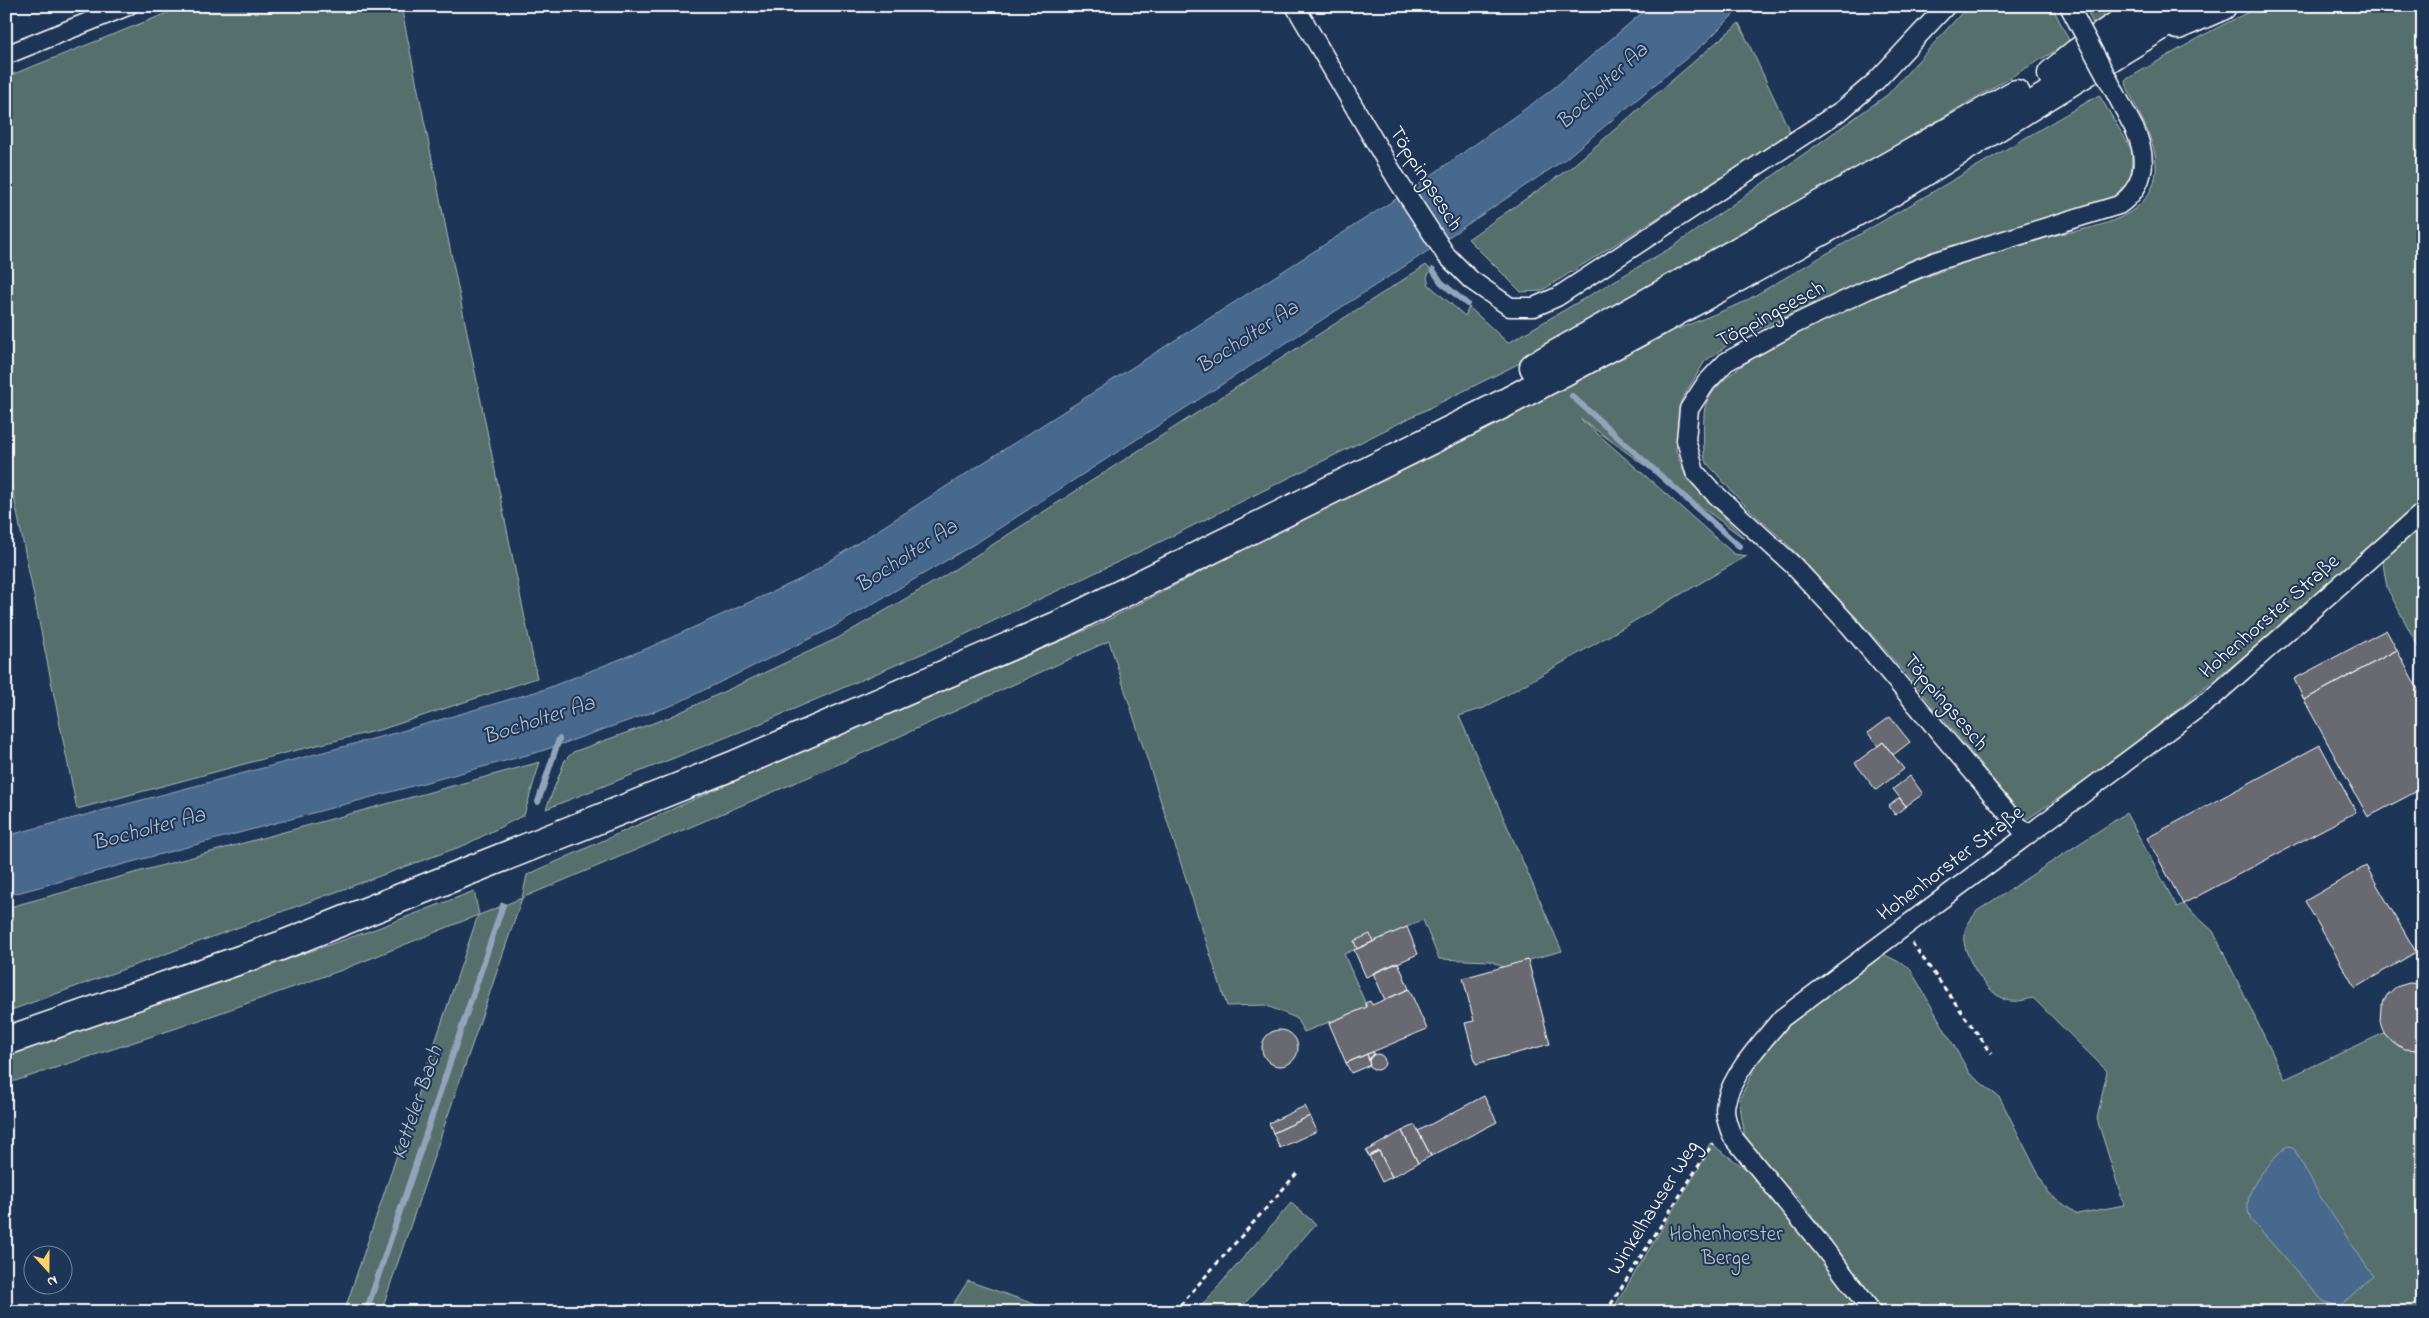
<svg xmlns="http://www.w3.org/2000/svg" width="2429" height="1318" viewBox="0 0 2429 1318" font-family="'Indie Flower',sans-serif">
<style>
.green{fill:#546f6c;stroke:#aab7b6}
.water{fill:#49688e;stroke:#92a4bb}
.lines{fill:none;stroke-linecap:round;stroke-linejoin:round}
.stream{stroke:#92a4bb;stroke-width:6}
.building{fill:#676971;stroke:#fff}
.minor-casing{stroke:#fff;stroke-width:21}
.trunk-casing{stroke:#fff;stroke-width:31}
.path{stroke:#fff;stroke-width:3;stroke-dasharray:5 4;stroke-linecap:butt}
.minor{stroke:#1d3557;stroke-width:18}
.trunk{stroke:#1d3557;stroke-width:28}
.minor-bridge-casing{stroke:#fff;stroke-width:21;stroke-linecap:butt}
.minor-bridge{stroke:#1d3557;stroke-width:18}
.labels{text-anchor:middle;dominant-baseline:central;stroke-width:4;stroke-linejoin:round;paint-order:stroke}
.street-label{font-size:21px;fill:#fff;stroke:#1d3557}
.park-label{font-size:21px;fill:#bbc5c4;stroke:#1d3557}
.water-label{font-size:22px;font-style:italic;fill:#b6c3d2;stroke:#1d3557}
</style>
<rect width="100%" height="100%" fill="#1d3557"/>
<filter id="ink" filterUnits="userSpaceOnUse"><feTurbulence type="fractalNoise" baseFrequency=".02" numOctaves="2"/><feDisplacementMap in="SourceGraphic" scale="10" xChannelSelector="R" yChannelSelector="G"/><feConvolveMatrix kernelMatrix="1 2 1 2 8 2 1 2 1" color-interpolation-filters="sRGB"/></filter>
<g filter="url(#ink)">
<path class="green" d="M185,6H401L537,678L383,729L289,752L77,809L6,458V77Z
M1968,6H2052L2070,42L1685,270L1524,361L1160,542L949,642L757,725L546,809L565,760L573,752L670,717L838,638L941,578L1426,265L1431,270L1427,277L1429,285L1465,316L1469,307L1508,343L1674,246L1887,95Z
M2085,6H2130L2095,28Z
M2260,6H2423V500L2237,662L2115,760L2026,820C1962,742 1900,662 1830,590C1814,573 1799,555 1782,539C1758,518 1736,498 1716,473C1713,470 1707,464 1705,460C1703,453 1703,414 1705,407C1723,344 1963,262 2026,242C2065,230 2130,230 2151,190C2169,153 2135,114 2125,80L2211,31Z
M1739,23L1791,134L1541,291L1521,292L1468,239L1570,168Z
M2099,95L2132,150L2131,179L2111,200L1956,245L1862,283L1738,338L1705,361L1681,401L1676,450L1686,477L1745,539L1581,419L1734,554L1747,556L1484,708L1459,716L1562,951L1503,967L1490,961L1439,959L1423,920L1344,954L1367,1007L1304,1032L1296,1018L1265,1005L1227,1006L1109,641L830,768L522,898L381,1312H344L478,915L342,970L177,1028L6,1084V1056L378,928L474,891L479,915L522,898L527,875L730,783L1102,623L1639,345L1742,303Z
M2423,523V656L2387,588L2382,558Z
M540,762L524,815L465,845L6,1012V908Z
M2126,813L2177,907L2183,904L2213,931L2285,1079L2384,1033C2394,1045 2402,1048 2418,1050L2423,1060V1312H1885L1796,1195L1747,1151L1739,1100L1766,1046L1786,1025L1883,954L1909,967L1970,1074L2000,1098L2048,1193L2077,1214L2124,1205L2097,1119L2107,1071L2033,998C2024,1000 2015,1003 2006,1000C1988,995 1961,954 1964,935C1965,926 1972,918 1977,911Z
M1710,1143L1747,1170L1763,1189L1782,1204L1864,1312H1611L1699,1168Z
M1291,1203L1316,1224L1237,1312H1196Z
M968,1281L1057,1312H948Z"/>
<path class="water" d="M1650,6H1742L1706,42L1564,160L1396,272L981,540L830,629L673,705L542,751L6,896V836L395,733L545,689L648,648L803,578L1413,188L1549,92Z
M2286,1146L2293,1147L2321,1198L2373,1276L2342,1304L2334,1305L2323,1301L2251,1220C2238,1191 2268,1167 2286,1146Z"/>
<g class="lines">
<path class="stream" d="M1433,270L1441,282L1467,304
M1572,396L1739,546
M538,802L559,739
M366,1312L503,905"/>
</g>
<path class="building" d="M2386,630L2397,650L2304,700L2294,679Z
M2397,650L2423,699V788L2368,817L2304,700Z
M1890,717L1910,742L1893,755L1883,742L1878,746L1868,733Z
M1883,742L1904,769L1876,790L1855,763Z
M2320,745L2356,812L2183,904L2147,838Z
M1910,776L1923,794L1906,806L1893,789Z
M1899,798L1906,806L1895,815L1889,806Z
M2366,866L2416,952L2355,988L2305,901Z
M1407,927L1418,954L1366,977L1354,950Z
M1370,934L1373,942L1357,949L1354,941Z
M1528,960L1550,1044L1476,1064L1465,1023L1474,1021L1463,978Z
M1398,962L1409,989L1385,1000L1373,973Z
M2409,983L2423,984V1048L2418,1050L2405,1049L2393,1043L2384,1033L2380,1021L2381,1007L2387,995L2396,987Z
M1409,989L1427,1029L1346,1063L1329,1023L1367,1007L1365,1003L1370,1001L1372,1005Z
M1262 1048a18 18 0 1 1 36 0a18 18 0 1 1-36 0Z
M1373,1052L1374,1054L1369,1060L1367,1054Z
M1369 1062a8 8 0 1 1 16 0a8 8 0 1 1-16 0Z
M1367,1054L1370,1065L1351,1073L1346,1063Z
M1484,1096L1497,1122L1431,1156L1418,1131Z
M1305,1106L1310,1116L1273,1133L1269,1123Z
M1310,1116L1317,1131L1280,1148L1273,1133Z
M1415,1125L1431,1156L1418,1163L1402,1131Z
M1402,1131L1418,1163L1392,1177L1379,1151L1369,1156L1366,1151Z
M1379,1151L1392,1177L1382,1182L1369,1156Z"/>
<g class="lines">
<defs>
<path id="minor" d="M1295,6L1396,178L1446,255L1471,280L1510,307H1534L1557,297L1842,110L1876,81L1946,6
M6,55L128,6
M2027,836L1849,625L1793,565L1713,492L1695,472L1686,440L1689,409L1706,383L1726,362L1795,324L1871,288L1936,261L2119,205C2147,185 2148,157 2134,128
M1872,1312L1823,1247L1732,1136C1728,1125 1723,1113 1726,1102C1733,1072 1763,1041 1782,1018L2213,697L2423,512"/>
<path id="trunk" d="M2178,25L2222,6
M2052,74L2077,53L2146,6
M1534,367L2016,94
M6,1041L280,946L732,766L1059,625L1505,403L1659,321L1890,193L2193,6"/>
</defs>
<use href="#minor" class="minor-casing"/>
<use href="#trunk" class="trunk-casing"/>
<path class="path" d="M1912,943L1992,1054
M1174,1312L1299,1171
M1606,1312L1713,1143"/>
<use href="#minor" class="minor"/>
<use href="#trunk" class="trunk"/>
<defs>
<path id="minor-bridge" d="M2069,6L2134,128"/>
</defs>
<use href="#minor-bridge" class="minor-bridge-casing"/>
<use href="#minor-bridge" class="minor-bridge"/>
</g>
</g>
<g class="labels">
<g class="street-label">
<text transform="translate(1425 179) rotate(58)">Töppingsesch</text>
<text transform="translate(1771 315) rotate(-28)">Töppingsesch</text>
<text transform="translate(2270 617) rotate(-41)">Hohenhorster Straße</text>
<text transform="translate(1945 703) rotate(50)">Töppingsesch</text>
<text transform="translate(1951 864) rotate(-37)">Hohenhorster Straße</text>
<text transform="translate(1654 1208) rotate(-58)">Winkelhauser Weg</text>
</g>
<g class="park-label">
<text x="1726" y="1235">Hohenhorster<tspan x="1726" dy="24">Berge</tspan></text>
</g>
<g class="water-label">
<text transform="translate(1603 87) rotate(-43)">Bocholter Aa</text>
<text transform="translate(1248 338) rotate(-33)">Bocholter Aa</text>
<text transform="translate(907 557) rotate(-33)">Bocholter Aa</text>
<text transform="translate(539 721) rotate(-18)">Bocholter Aa</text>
<text transform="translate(149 830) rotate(-15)">Bocholter Aa</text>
<text transform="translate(418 1103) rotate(-71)">Ketteler Bach</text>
</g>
</g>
<rect width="2429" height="1318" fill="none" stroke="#1d3557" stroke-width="25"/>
<rect x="12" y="12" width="2404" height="1293" fill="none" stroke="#fff" stroke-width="2" filter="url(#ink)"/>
<g transform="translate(48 1270) rotate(159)"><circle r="24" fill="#1d3557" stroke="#77869a"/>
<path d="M0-4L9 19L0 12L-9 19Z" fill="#ffd166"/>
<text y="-8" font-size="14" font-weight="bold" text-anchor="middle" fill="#ffffff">N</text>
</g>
</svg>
